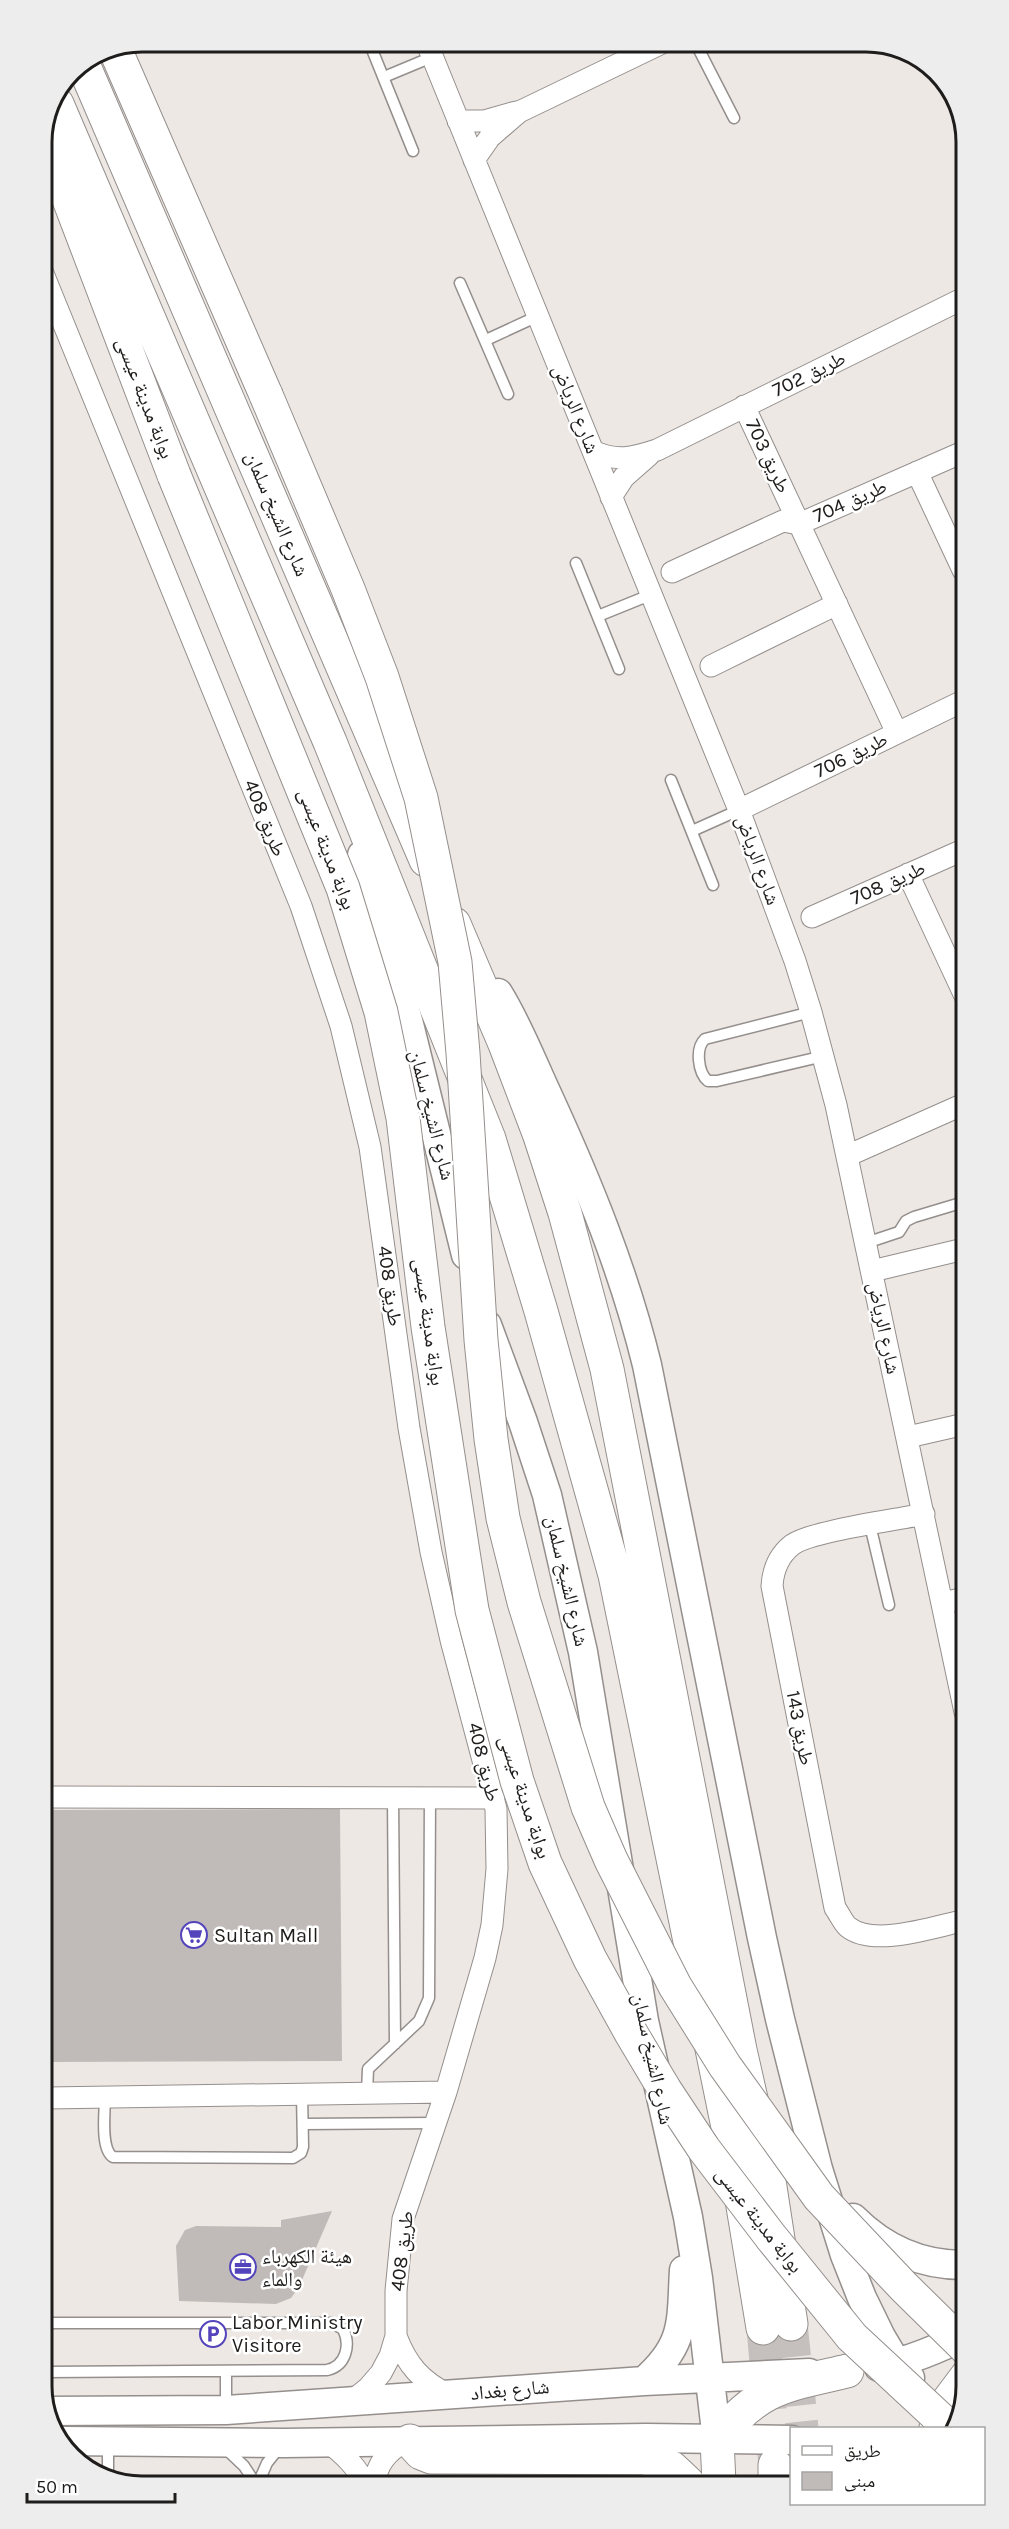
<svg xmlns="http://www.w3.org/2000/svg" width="1009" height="2529" viewBox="0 0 1009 2529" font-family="Karla,'Noto Naskh Arabic',sans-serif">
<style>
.building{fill:#c0bbb8}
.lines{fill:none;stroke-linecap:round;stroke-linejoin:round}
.primary-tunnel{stroke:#c5bfbd;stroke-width:33;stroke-dasharray:33 16;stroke-linecap:butt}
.lane-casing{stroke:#948f8c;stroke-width:13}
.street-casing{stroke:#948f8c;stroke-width:23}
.secondary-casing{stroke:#948f8c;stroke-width:31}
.primary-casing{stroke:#948f8c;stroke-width:35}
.lane{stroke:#fff;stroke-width:10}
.street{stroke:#fff;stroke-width:21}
.secondary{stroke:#fff;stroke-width:28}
.primary{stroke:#fff;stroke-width:33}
.primary-bridge-casing{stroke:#948f8c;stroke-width:35;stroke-linecap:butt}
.primary-bridge{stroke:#fff;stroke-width:33}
.labels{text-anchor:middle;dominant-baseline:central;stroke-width:5;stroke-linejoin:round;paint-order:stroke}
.street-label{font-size:20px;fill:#1f1d1c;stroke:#fff}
.poi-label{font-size:20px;fill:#1f1d1c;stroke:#fff;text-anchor:start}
.rim{fill:none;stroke:#1f1d1c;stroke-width:3}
</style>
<rect width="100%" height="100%" fill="#eee8e5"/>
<path class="building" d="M340,1809L342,2061L46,2062V1810Z
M332,2211L299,2287L291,2298L276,2304L179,2301L176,2246L185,2230L196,2226L281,2227V2220Z"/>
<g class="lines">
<path class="primary-tunnel" d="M791,2324L802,2428
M763,2328L775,2465"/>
<defs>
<path id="lane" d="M696,44L734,118
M371,47L413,151
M384,77L432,57
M460,283L508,394
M486,340L538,316
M576,563L619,669
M598,616L650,595
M671,780L713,885
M692,831L739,810
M811,1012L705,1039C695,1048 698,1073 708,1081H717L824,1056
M866,1243L899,1232L906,1221L914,1217L964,1202
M870,1525L889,1605
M393,1797L395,2044
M367,2093L368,2069L419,2021L429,1998L430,1797
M105,2097C105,2111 100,2149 113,2157L293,2158L301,2153L303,2147L302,2094
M303,2124L436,2123
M47,2323H332L343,2329C351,2345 346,2366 327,2370L47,2372
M226,2372V2410
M225,2448L244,2466L257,2486
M108,2476V2443
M257,2486L267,2463L279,2448"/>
<path id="street" d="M428,46L739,810L795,961L811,1012L836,1105L965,1712
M458,121H484L516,112
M474,160L490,137L519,112L660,44
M42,271L301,906L341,1026L370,1147L409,1428L431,1552L451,1640L496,1809L497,1869L492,1925L485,1958L446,2092L403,2219L396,2291V2336L390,2356L381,2373L368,2388L352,2401
M744,406L897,733
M593,451C616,462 633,458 657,450L962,299
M917,472L963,570
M611,497L624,477L649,455
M672,572L783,521L799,524L963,452
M711,666L837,604
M739,810L963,701
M908,874L964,994
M812,917L963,850
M847,1156L964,1104
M872,1271L964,1249
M908,1437L965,1424
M924,1514C896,1520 811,1531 792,1545C778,1556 773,1570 772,1586L835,1908C839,1913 843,1923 848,1927C874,1948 936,1926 966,1920
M943,1603L965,1598
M46,1797L494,1798
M47,2098L446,2092
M396,2336C407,2365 421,2381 449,2395
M327,2441C342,2453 358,2467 365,2485
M374,2485C377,2463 387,2452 405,2441"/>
<path id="secondary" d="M362,855L409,1024L466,1255
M498,993C518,1025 532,1062 548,1096C588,1183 624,1271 647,1365L762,1938L780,2019L818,2169L845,2255L862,2298L881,2337L897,2364L910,2378
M487,1325L523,1422L547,1495L583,1652L644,2021L688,2217L698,2278L717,2440
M853,2218C884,2249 923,2266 967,2265
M879,2367C910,2361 939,2348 967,2335
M644,2381C686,2344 681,2322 684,2270
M47,2411L226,2410L644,2381L809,2373
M64,2441L284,2443L646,2438L792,2440"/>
<path id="primary" d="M115,49L266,395
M83,64L426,860
M57,104L330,742L489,1139L541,1311L615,1575L738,2176L763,2328
M44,134L174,475
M454,924L505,1044L540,1136L565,1213L607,1369L740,2050L768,2174L791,2324
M936,2428L946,2404L967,2376
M410,2441L421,2453L431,2457L646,2458L672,2468L688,2483
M775,2465V2483
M719,2483L717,2440C757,2387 787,2385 847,2371"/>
</defs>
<use href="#lane" class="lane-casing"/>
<use href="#street" class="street-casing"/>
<use href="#secondary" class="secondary-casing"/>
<use href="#primary" class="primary-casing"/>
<use href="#lane" class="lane"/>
<use href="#street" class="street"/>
<use href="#secondary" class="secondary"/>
<use href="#primary" class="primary"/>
<defs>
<path id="primary-bridge" d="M266,395L348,589L382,677L421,798L455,962L463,1053L481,1340L491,1439L503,1518L524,1602L588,1807L611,1860L675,1986L725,2066L819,2197L904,2287L967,2349
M174,475L343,888L381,1012L403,1118L428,1327L472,1610L517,1781L545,1863L590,1959L631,2033L665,2090L704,2149L771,2237L852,2337L950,2428"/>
</defs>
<use href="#primary-bridge" class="primary-bridge-casing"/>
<use href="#primary-bridge" class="primary-bridge"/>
</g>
<defs>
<symbol id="supermarket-ring" viewBox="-11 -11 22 22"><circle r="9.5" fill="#fff" stroke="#5344bb" stroke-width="1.5"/><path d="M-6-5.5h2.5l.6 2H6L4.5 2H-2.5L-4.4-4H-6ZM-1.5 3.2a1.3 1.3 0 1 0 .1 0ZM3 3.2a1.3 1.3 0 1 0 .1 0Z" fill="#5344bb"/></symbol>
<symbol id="office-ring" viewBox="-11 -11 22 22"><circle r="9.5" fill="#fff" stroke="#5344bb" stroke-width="1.5"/><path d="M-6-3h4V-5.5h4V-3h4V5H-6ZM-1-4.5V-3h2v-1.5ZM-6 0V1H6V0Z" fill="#5344bb"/></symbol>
<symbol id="parking-ring" viewBox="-11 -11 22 22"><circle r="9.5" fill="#fff" stroke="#5344bb" stroke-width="1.5"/><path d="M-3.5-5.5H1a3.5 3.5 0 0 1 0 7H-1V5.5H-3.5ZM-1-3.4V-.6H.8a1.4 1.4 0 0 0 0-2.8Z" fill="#5344bb"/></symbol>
</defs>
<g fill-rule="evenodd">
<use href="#supermarket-ring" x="179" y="1920" width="30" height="30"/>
<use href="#office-ring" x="228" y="2252" width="30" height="30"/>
<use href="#parking-ring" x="198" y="2319" width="30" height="30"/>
</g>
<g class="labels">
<g class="street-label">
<text transform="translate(809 374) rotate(-26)">طريق 702</text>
<text transform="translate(145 398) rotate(69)">بوابة مدينة عيسى</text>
<text transform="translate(576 409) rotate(68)">شارع الرياض</text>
<text transform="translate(768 456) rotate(65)">طريق 703</text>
<text transform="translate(850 501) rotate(-24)">طريق 704</text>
<text transform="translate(277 514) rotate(67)">شارع الشيخ سلمان</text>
<text transform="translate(851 755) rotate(-26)">طريق 706</text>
<text transform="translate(265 818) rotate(68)">طريق 408</text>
<text transform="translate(327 849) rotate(69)">بوابة مدينة عيسى</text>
<text transform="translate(758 860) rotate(70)">شارع الرياض</text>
<text transform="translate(888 883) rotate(-24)">طريق 708</text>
<text transform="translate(432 1115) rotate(76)">شارع الشيخ سلمان</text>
<text transform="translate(390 1286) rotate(82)">طريق 408</text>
<text transform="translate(429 1322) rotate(82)">بوابة مدينة عيسى</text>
<text transform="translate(884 1328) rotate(78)">شارع الرياض</text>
<text transform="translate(567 1581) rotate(77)">شارع الشيخ سلمان</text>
<text transform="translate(800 1728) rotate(79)">طريق 143</text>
<text transform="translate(484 1762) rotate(76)">طريق 408</text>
<text transform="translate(525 1797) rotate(72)">بوابة مدينة عيسى</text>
<text transform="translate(653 2059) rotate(78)">شارع الشيخ سلمان</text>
<text transform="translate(759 2220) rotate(52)">بوابة مدينة عيسى</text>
<text transform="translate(402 2251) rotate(-83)">طريق 408</text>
<text transform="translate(510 2390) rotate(-5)">شارع بغداد</text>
</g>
<g class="poi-label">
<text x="214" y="1935">Sultan Mall</text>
<text x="262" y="2256">هيئة الكهرباء<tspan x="262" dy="23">والماء</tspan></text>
<text x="232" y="2322">Labor Ministry<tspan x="232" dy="23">Visitore</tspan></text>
</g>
</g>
<path d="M0 0H1009V2529H0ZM142 52H866A90 90 0 0 1 956 142V2386A90 90 0 0 1 866 2476H142A90 90 0 0 1 52 2386V142A90 90 0 0 1 142 52Z" fill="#ededed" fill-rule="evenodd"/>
<path class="rim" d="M142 52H866A90 90 0 0 1 956 142V2386A90 90 0 0 1 866 2476H142A90 90 0 0 1 52 2386V142A90 90 0 0 1 142 52Z"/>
<rect x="790" y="2427" width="195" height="78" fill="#ffffff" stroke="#a5a5a4" stroke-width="1.5"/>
<rect x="802" y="2446" width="30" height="9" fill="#ffffff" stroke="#a5a5a4" stroke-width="1.5"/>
<text x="844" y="2457" font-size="18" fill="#1f1d1c">طريق</text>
<rect x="802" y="2472" width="30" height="18" fill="#c0bbb8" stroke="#a5a5a4" stroke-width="1.5"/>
<text x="844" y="2487" font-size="18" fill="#1f1d1c">مبنى</text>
<path d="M27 2493v9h148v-9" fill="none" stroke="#1f1d1c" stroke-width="3"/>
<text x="36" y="2493" font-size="18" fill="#1f1d1c" stroke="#ffffff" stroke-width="4.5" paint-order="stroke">50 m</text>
</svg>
